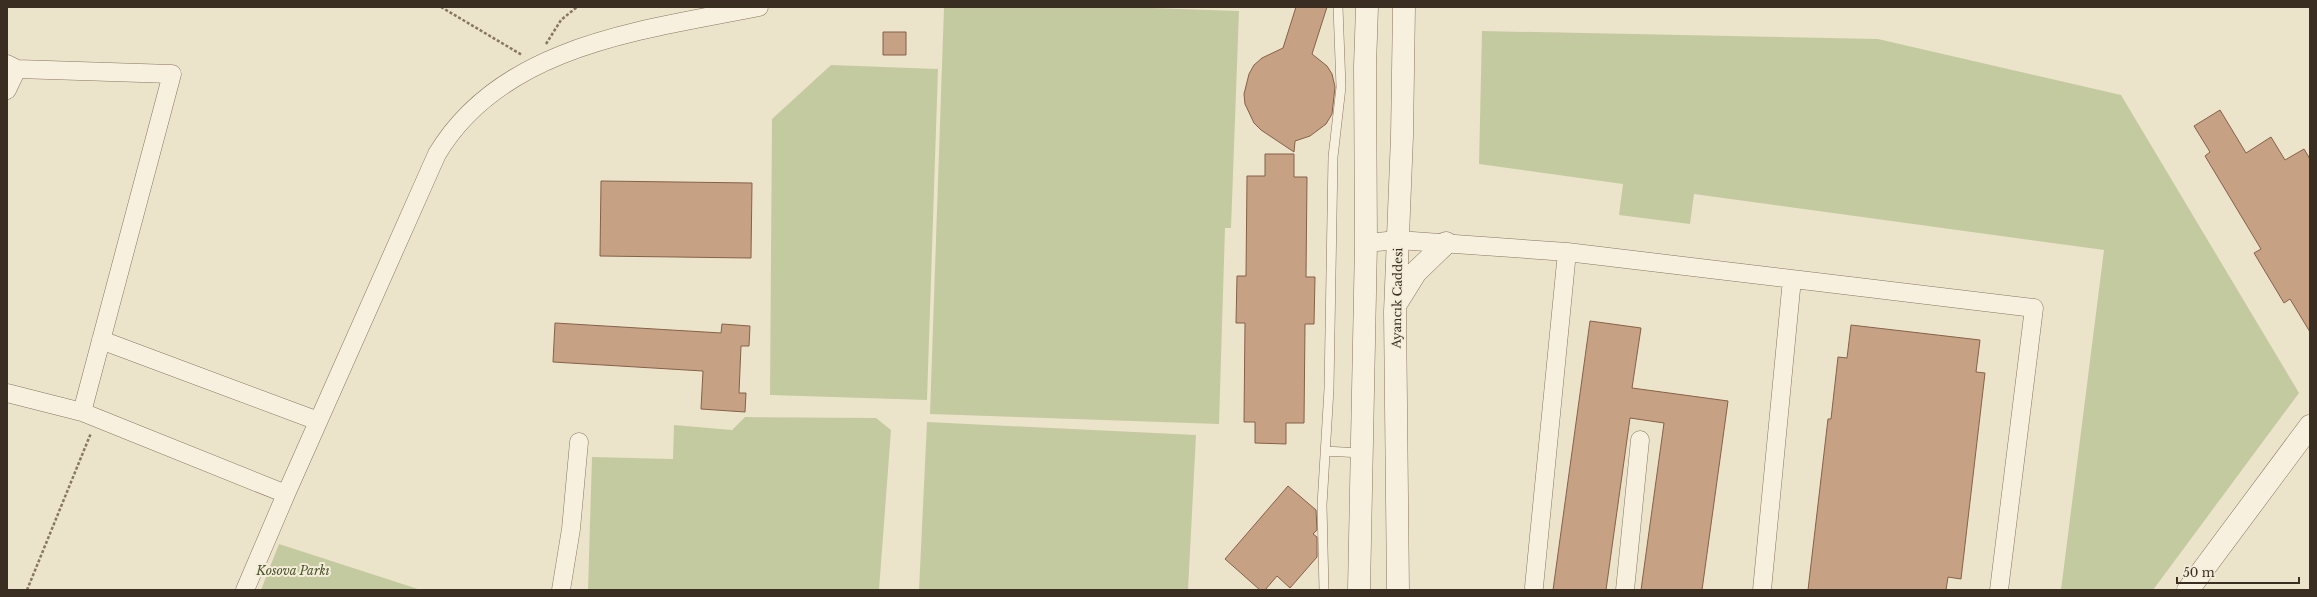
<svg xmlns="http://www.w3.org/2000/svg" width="2317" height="597" viewBox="0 0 2317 597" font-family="'Libre Baskerville',serif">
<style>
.green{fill:#c4ca9f}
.building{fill:#c7a184;stroke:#856148}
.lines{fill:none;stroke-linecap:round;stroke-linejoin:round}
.service-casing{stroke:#887660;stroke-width:10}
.minor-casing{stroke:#887660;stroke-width:19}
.tertiary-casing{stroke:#887660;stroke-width:23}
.path{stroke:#887660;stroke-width:2.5;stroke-dasharray:3 2;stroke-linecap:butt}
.service{stroke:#f7f0de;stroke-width:9}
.minor{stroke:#f7f0de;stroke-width:18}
.tertiary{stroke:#f7f0de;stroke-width:22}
.labels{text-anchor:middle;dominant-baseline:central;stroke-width:4;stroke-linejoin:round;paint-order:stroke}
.street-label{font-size:12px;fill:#3a2e22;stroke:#f4edda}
.park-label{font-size:12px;font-style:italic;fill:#4a552b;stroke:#f4edda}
</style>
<rect width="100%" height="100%" fill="#ece3cb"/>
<path class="green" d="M944,7H1123L1239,11L1231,228H1225L1219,424L930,414Z
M1482,31L1878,39L2121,95L2299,393L2153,590H2061L2104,250L1694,194L1690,224L1619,215L1623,184L1479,164Z
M831,65L938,69L927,400L770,395L772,119Z
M745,417L876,418L891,430L879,590H588L592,457L673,459L674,425L732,430Z
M927,422L1196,435L1188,590H919Z
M279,544L421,590H261Z"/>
<path class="building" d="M1296,7H1327L1312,54L1327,66L1332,74L1335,87L1332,114L1326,124L1310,136L1295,141L1294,152L1261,130L1254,123L1245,104L1244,94L1249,74L1254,65L1262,58L1283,48Z
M883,32H906V55H883Z
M2220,110L2246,153L2271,137L2285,160L2304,149L2310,159V332L2290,299L2284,303L2254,253L2261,249L2205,156L2210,152L2194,126Z
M1265,154H1294V177H1307L1306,277H1315L1314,324H1305L1304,423H1286V444L1255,443V422H1244L1245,323H1236L1237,276H1246L1247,176H1265Z
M601,181L752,183L751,258L600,256Z
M1590,321L1641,328L1632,388L1728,401L1702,590H1641L1664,423L1630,418L1606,590H1553Z
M555,323L721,333L722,324L750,326L749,346H741L739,393H746L745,412L701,409L703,371L553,362Z
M1851,325L1980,340L1976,372L1985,373L1961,579L1948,577L1946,590H1808L1828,419H1831L1838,357L1847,358Z
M1288,486L1316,510L1317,530L1313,534L1317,537V557L1290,588L1277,576L1265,590H1260L1225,559Z"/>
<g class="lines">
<defs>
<path id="service" d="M1325,451L1361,453
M1324,590L1322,505L1329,389L1333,157L1341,87L1338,7"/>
<path id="minor" d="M7,64L17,69L172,74L82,412
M7,90L17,69
M1366,243L1398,240L1567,252L2034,308L1999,590
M101,340L318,421
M7,393L82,412L286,494
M1534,587L1567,252
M245,590L286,494L437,154C503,44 645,30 759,7
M561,590L571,529L579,442
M1625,590L1640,440
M1762,590L1792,279"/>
<path id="tertiary" d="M1396,304L1416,272L1446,243
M1359,590L1366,243L1365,66L1367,7
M1398,590L1395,312L1402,136L1404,7
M2188,590L2310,426"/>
</defs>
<use href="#service" class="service-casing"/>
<use href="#minor" class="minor-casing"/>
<use href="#tertiary" class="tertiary-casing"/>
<path class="path" d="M441,7L522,55
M546,44L561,20L577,7
M27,590L91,433"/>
<use href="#service" class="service"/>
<use href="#minor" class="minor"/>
<use href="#tertiary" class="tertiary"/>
</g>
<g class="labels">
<g class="street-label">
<text transform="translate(1397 298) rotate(-89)">Ayancık Caddesi</text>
</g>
<g class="park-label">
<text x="293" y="570">Kosova Parkı</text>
</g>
</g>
<rect width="2317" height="597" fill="none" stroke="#3a2e22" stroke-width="16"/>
<path d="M2177 577v6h122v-6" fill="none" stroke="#3a2e22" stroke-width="2"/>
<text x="2183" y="577" font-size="12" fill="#3a2e22" stroke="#f4edda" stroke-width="3" paint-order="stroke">50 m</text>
</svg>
